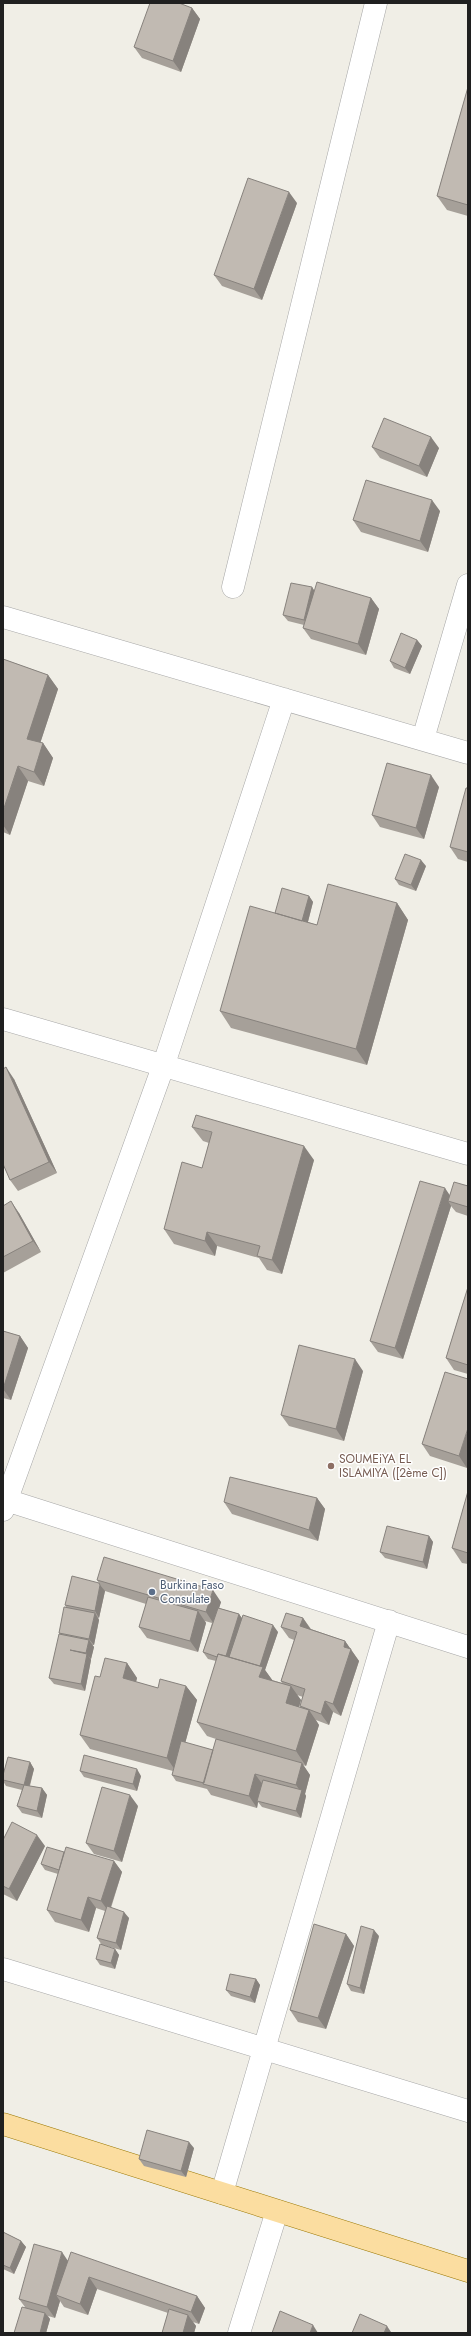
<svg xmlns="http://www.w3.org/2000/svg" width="471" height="2336" viewBox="0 0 471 2336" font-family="Jost,sans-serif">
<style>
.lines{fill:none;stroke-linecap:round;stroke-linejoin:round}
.minor-casing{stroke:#a7a7a7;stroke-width:23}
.major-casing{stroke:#9a7701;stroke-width:23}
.minor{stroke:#fff;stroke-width:22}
.major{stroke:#fbdda0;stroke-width:22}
.wall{fill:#a6a099;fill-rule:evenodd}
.shaded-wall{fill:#87827d}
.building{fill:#c1bab2;stroke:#87827d}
.education-dot{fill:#8d6e63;stroke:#fff;stroke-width:1.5}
.service-dot{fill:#5c6f8a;stroke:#fff;stroke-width:1.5}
.labels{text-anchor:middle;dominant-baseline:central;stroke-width:3;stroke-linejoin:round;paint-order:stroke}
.education-label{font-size:12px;fill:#785e54;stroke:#fff;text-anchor:start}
.service-label{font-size:12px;fill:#4e5e75;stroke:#fff;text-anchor:start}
</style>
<rect width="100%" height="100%" fill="#f0eee6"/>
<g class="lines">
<defs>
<path id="minor" d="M233,587L376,3
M3,617L468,753
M423,739L468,585
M3,1019L468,1154
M6,1500L468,1647
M3,1510L164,1064L284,699
M3,1969L468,2111
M222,2193L389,1621
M239,2333L277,2211"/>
<path id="major" d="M3,2124L468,2271"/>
</defs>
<use href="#minor" class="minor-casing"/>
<use href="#major" class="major-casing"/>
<use href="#minor" class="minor"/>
<use href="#major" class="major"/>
</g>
<path class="wall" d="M192,8L200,19L181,72L142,58L134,47Z
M468,87V216L447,210L437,196Z
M297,203L262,300L222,286L214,275Z
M372,447L439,448L427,477L380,458Z
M440,511L428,552L361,532L353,520Z
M312,587L314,591L371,598L379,609L366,655L311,639L303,628L304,625L288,621L283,615Z
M417,640L422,646L410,674L394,668L390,661Z
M3,659L48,675L58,689L40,743H43L53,758L44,786L28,781L10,835L3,832Z
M439,787L424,839L380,827L372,815Z
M468,788V862L458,859L450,847Z
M426,866L416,891L399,885L395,879Z
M309,896L313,902L308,922L317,925L397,903L408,920L367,1065L231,1028L220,1011L275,913Z
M14,1079L57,1173L18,1191L10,1180Z
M192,1127L314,1160L282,1274L267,1270L259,1258L217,1246L215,1256L174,1244L164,1229L202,1168L209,1143L203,1141Z
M468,1186V1216L456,1212L451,1206L403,1359L378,1352L370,1341L450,1195Z
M3,1206L19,1213L41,1252L3,1273Z
M468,1287V1374L454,1370L446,1358Z
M3,1331L20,1336L28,1348L11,1400L3,1398Z
M363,1371L344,1441L289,1426L281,1415Z
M445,1372L467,1468L430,1456L422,1444Z
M468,1491V1564L462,1563L452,1548Z
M317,1498L325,1509L318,1541L232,1514L224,1502Z
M429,1536L433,1542L427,1569L385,1558L380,1552Z
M97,1580L221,1602L219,1608L239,1614L242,1619L278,1632L265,1670L272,1680L282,1683L281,1681L294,1640L289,1638L281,1627L303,1618L311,1629L345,1641L359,1661L341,1716L333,1712L329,1725L316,1720L319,1725L306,1766L303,1765L310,1775L305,1794L306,1796L301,1818L262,1807L258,1802L257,1808L211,1795L207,1789L176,1781L172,1775L173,1771L90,1749L80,1735L100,1677L127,1663L137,1678L136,1682L158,1688L186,1686L197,1700L185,1743L213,1750L216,1739L207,1736L197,1722L216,1661L208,1659L203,1652L212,1623L205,1621L206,1623L198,1652L147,1638L139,1627L146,1604L105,1591L99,1618L98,1617L99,1620L94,1645H92L94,1647L91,1659V1660L85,1691L54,1684L49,1678L60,1635L59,1633L66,1607L65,1605L99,1583ZM297,1695L303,1697L300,1706L301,1708L299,1707L301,1700Z
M30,1762L34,1769L30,1786L42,1788L47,1795L42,1818L22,1813L17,1806L22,1790L6,1786L3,1781V1775Z
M80,1771L141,1776L137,1791L84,1777Z
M138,1806L122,1862L94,1854L86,1843Z
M3,1840L45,1846L17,1901L3,1894Z
M64,1852L114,1861L122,1872L111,1908L129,1918L121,1950L102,1945L97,1938L105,1911L96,1908L89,1932L55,1922L47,1910L58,1874L45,1870L41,1864Z
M346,1934L354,1946L326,2029L298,2022L290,2010Z
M379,1936L364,1994L351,1991L347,1984Z
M115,1949L119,1955L115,1969L100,1965L96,1959Z
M256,1979L260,1985L255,2003L231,1996L226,1990Z
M194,2148L186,2177L144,2166L139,2159Z
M3,2232L21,2241L26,2247L14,2274L3,2269Z
M68,2260L197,2296L205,2308L199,2324L193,2322L196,2326L194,2333H162L168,2313L97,2289L88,2315L64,2307L60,2301L55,2318L48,2316L50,2319L46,2333H14L25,2307L19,2299Z"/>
<path class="shaded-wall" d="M192,8L200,19L181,72L173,61Z
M289,192L297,203L262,300L254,289Z
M431,437L439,448L427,477L419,466Z
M432,500L440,511L428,552L420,541Z
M312,587L316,593L309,626L304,620Z
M371,598L379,609L366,655L358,644Z
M417,640L422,646L410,674L405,668Z
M48,675L58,689L37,753L27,739Z
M43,743L53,758L44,786L34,772Z
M18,766L28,781L10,835L3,825V811Z
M431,775L439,787L424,839L416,828Z
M421,860L426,866L416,891L411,885Z
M309,896L313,902L306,929L301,923Z
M397,903L408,920L367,1065L356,1049Z
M6,1067L14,1079L57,1173L49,1162Z
M304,1146L314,1160L282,1274L272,1260Z
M445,1188L453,1200L448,1201L451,1206L403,1359L395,1348Z
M11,1201L19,1213L41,1252L33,1241Z
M207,1232L217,1246L215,1256L205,1241Z
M20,1336L28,1348L11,1400L3,1389Z
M355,1359L363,1371L344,1441L336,1429Z
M468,1428V1465L467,1468L459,1456Z
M317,1498L325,1509L318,1541L309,1530Z
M429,1536L433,1542L427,1569L423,1562Z
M100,1585L105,1591L99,1618L95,1611Z
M213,1590L221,1602L214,1624L206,1612Z
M198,1611L206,1623L198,1652L190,1641Z
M95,1613L99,1620L94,1645L89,1639Z
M239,1614L244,1621L231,1659H225Z
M303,1618L311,1630L300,1626Z
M273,1625L278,1632L265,1670L273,1681L259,1677V1668Z
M89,1640L94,1647L91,1659L86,1653Z
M345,1641L359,1661L341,1716L333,1704L344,1647Z
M87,1654L91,1660L85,1691L81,1684Z
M127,1663L137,1678L133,1693L123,1678Z
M186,1686L197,1700L177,1773L167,1758Z
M291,1686L301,1700L296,1718L286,1703Z
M325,1701L333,1712L329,1725L321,1714Z
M309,1710L319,1725L306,1766L296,1751Z
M30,1762L34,1769L28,1791L24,1785Z
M302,1763L310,1775L305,1794L306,1796L301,1818L296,1811L301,1792L296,1785Z
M137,1769L141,1776L137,1791L133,1784Z
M255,1774L263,1785L257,1801L258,1802L257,1808L249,1796Z
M42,1788L47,1795L42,1818L37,1811Z
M130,1795L138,1806L122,1862L114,1851Z
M37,1835L45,1846L17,1901L9,1889Z
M114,1861L122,1872L109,1912L101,1901Z
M88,1897L96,1908L89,1932L81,1920Z
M124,1912L129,1918L121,1950L116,1943Z
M374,1930L379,1936L364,1994L360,1988Z
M346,1934L354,1946L326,2029L318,2018Z
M115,1949L119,1955L115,1969L111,1963Z
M256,1979L260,1985L255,2003L250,1997Z
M189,2142L194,2148L186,2177L181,2171Z
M21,2241L26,2247L14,2274L10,2268Z
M62,2252L70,2264L56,2295L60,2301L55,2318L47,2307Z
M89,2277L97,2289L88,2315L80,2304Z
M197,2296L205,2308L199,2324L191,2312Z
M45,2313L50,2319L46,2333H40Z
M188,2315L196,2326L194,2333H183Z
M313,2325L318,2333H310Z
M387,2326L391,2332V2333H384Z"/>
<path class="building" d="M150,3H179L192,8L173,61L134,47Z
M468,87V205L437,196Z
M248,178L289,192L254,289L214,275Z
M384,418L431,437L419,466L372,447Z
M366,480L432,500L420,541L353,520Z
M317,582L371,598L358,644L303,628Z
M291,583L312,587L304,620L283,615Z
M401,633L417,640L405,668L390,661Z
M3,659L48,675L27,739L43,743L34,772L18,766L3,811Z
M387,763L431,775L416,828L372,815Z
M466,788H468V852L450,847Z
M405,854L421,860L411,885L395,879Z
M328,884L397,903L356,1049L220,1011L250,906L317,925Z
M282,888L309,896L302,921L275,913Z
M6,1067L49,1162L10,1180L3,1164V1069Z
M196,1115L304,1146L272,1260L257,1256L260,1246L207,1232L205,1241L164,1229L182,1162L202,1168L212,1132L192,1127Z
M420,1181L445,1188L395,1348L370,1341Z
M454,1182L468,1186V1207L448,1201Z
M11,1201L33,1241L3,1257V1206Z
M468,1287V1365L446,1358Z
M3,1331L20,1336L3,1389Z
M299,1345L355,1359L336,1429L281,1415Z
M445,1372L468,1379V1428L459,1456L422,1444Z
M230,1477L317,1498L309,1530L224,1502Z
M468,1491V1553L452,1548Z
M387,1526L429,1536L423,1562L380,1552Z
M104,1557L213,1590L206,1612L97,1580Z
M72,1576L99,1583L100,1585L95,1611L65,1605Z
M148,1597L198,1611L190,1641L139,1627Z
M64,1607L95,1613L89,1639L59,1633Z
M218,1608L239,1614L226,1656L218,1654L217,1657L203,1652Z
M286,1613L303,1618L300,1626L345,1641L344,1647L351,1649L333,1704L325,1701L321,1714L300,1706L305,1689L281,1681L297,1632L281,1627Z
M243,1615L273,1625L260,1666L229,1657Z
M59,1634L89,1640L86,1653L70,1650L87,1654L81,1684L49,1678Z
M218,1654L263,1667L259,1677L291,1686L286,1703L309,1710L296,1751L197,1722Z
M105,1658L127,1663L123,1678L158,1688L160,1679L186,1686L167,1758L80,1735L95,1676L100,1677Z
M216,1739L302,1763L296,1785L255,1774L249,1796L203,1784Z
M181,1741L213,1750L204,1783L172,1775Z
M84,1755L137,1769L133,1784L80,1771Z
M8,1757L30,1762L24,1785L42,1788L37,1811L17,1806L24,1785L3,1780V1775Z
M263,1780L302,1790L296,1811L257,1801Z
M102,1787L130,1795L114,1851L86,1843Z
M12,1822L37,1835L9,1889L3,1886V1840Z
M47,1847L64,1852L59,1870L41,1864Z
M66,1847L114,1861L101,1901L88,1897L81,1920L47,1910Z
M107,1906L124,1912L116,1943L97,1938Z
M314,1924L346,1934L318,2018L290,2010Z
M361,1926L374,1930L360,1988L347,1984Z
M100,1944L115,1949L111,1963L96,1959Z
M230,1974L256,1979L250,1997L226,1990Z
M147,2130L189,2142L181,2171L139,2159Z
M3,2232L21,2241L10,2268L3,2265Z
M34,2244L62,2252L47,2307L19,2299Z
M71,2252L197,2296L191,2312L89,2277L80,2304L56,2295Z
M22,2307L45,2313L40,2333H14Z
M169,2309L188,2315L183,2333H162Z
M280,2311L313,2325L310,2333H272Z
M360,2314L387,2326L384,2333H352Z"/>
<circle class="education-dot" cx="331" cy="1466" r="4"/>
<circle class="service-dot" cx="152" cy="1592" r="4"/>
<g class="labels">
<g class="education-label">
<text x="339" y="1459">SOUMEiYA EL<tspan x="339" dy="14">ISLAMIYA ([2ème C])</tspan></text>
</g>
<g class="service-label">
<text x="160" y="1585">Burkina Faso<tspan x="160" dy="14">Consulate</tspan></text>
</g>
</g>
<rect width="471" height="2336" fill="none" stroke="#202020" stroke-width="8"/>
</svg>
